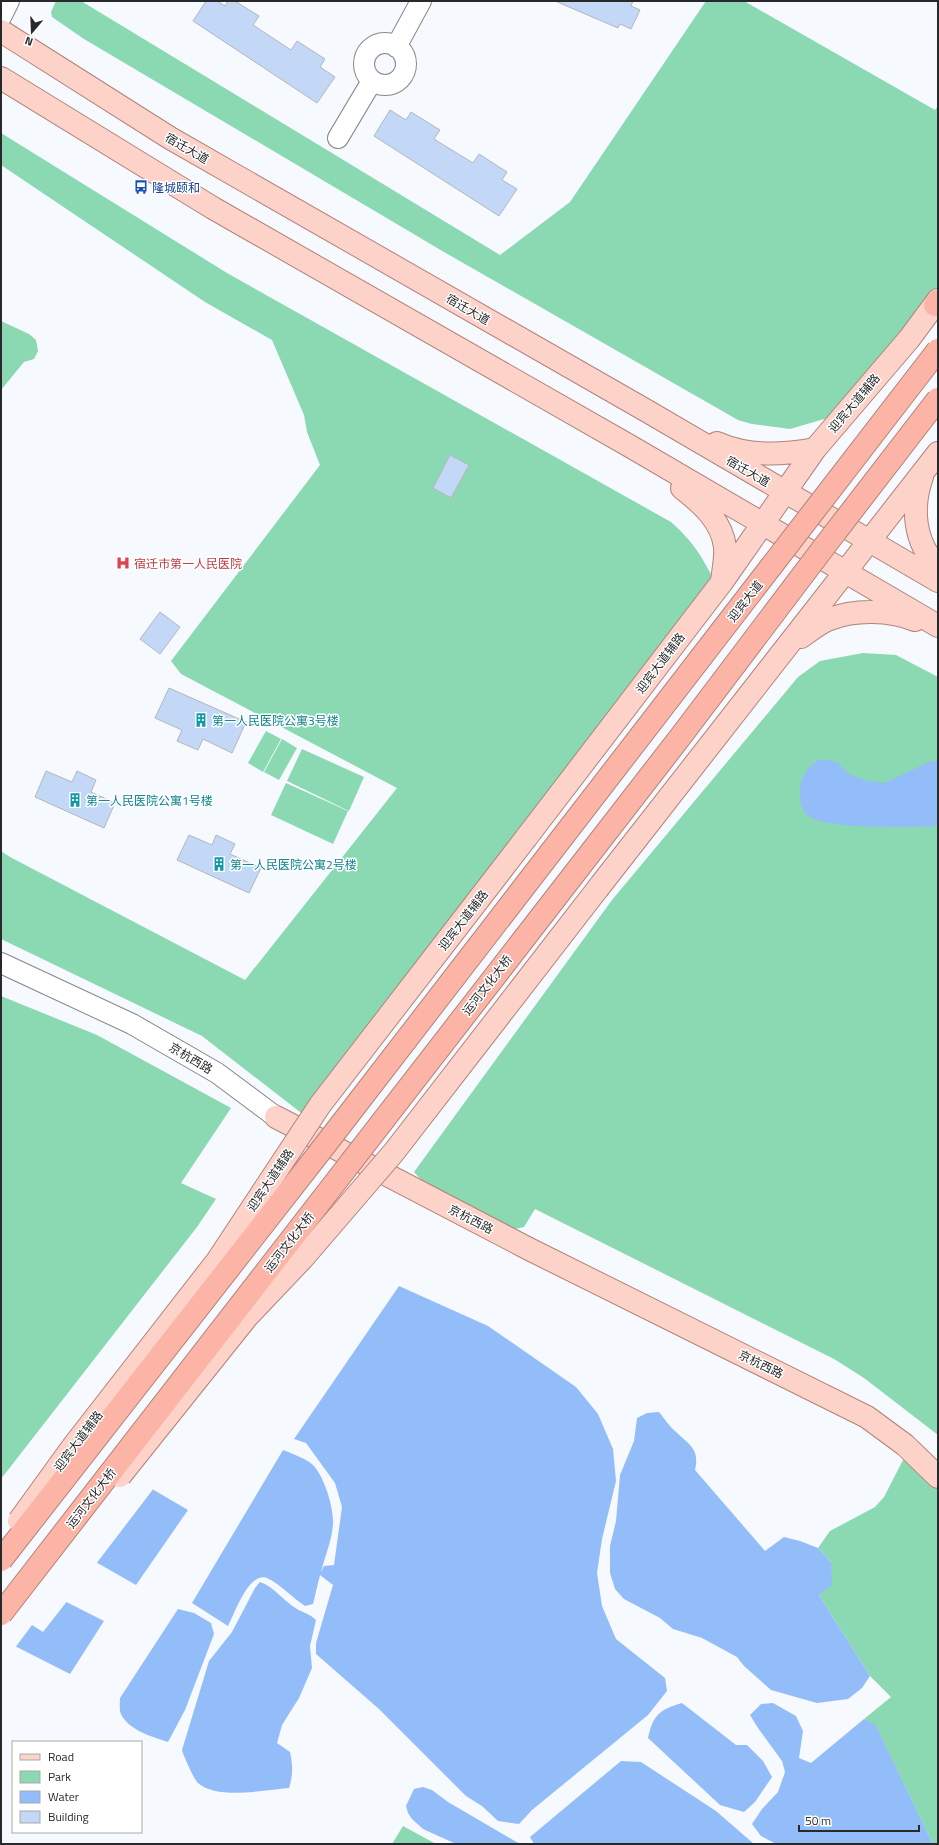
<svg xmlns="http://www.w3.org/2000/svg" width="939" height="1845" viewBox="0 0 939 1845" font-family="'Titillium Web','Noto Sans SC',sans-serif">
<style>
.green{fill:#8ad9b3}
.water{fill:#93bdf8}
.pier{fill:#f6f9fd}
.building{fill:#c2d8f6;stroke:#b4b7ba}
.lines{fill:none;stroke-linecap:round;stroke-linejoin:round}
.minor-casing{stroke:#85888b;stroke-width:22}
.major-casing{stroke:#b1837a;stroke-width:24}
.highway-casing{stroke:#b1837a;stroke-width:24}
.minor{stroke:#fff;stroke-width:20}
.major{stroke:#fdd2c9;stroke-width:22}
.highway{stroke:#fbb4a5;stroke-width:22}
.major-bridge-casing{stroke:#b1837a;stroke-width:24;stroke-linecap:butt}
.highway-bridge-casing{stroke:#b1837a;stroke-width:24;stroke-linecap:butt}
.major-bridge{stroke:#fdd2c9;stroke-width:22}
.highway-bridge{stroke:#fbb4a5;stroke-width:22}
.labels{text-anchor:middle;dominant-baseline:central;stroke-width:3;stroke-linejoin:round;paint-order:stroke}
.street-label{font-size:12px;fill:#28292a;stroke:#fff}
.transit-label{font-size:12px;fill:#164399;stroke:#fff;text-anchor:start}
.health-label{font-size:12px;fill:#be3a42;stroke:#fff;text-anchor:start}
.culture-label{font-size:12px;fill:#0d838f;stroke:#fff;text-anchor:start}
</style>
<rect width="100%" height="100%" fill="#f6f9fd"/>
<path class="green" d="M56,1H81L500,255L570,202L706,1H744L935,110L938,106V291L831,417L790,429L752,424L738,420L444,252L84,39L52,17L51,12Z
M1,133L227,273L671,522C692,541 700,553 713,578L309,1119L202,1036L1,939V851L10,857L245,980L397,788L181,674L171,661L320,465L307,432L304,415L272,340L205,302L1,165Z
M1,321L29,334L36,340L38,351L34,359L24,362L1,390Z
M863,653L896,655L938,677V1435L864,1378L834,1359L535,1209L524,1227L511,1230L423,1182L414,1172L612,900L798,677L820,661Z
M266,731L281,739L263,772L248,763Z
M282,739L297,748L279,780L264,772Z
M302,749L364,777L349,811L287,781Z
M286,783L348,811L333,844L271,815Z
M1,996L97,1035L231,1108L181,1183L216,1199L197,1227L1,1479Z
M905,1456L938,1489V1844H933L875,1725L864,1719L891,1697L870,1676L819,1595L831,1562L818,1548L830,1531L875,1507L884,1497Z
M403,1826L436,1844H392Z"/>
<path class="water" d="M818,760H827L837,762L849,774L858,778L869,781L884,783L929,762L938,760V826C915,828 827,829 810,817C801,811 800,803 800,793C799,779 807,767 818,760Z
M399,1286L488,1326L576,1387L598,1414L613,1449L616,1481L602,1539L597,1573L602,1606L616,1639L665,1678L667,1691L648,1715L532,1810L519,1824L498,1821L482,1806L466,1796L379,1709L316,1654V1643L333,1585L320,1575L313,1604L305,1606C293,1598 282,1586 269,1579C250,1568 235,1613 228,1626L192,1603L283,1450C293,1454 305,1458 313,1465C324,1476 334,1508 333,1524C332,1540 325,1556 321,1572L324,1566L334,1565L342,1507L335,1483L306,1443L294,1439Z
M659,1412C664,1418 669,1426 675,1431C689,1445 700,1448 695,1470L765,1551L784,1537L800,1541L818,1548L831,1562L832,1585L819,1595L870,1676L862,1688L848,1699L817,1703L771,1690L744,1666L737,1657L702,1638L673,1629L660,1618L624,1599L615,1589L610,1573V1546L616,1521L620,1475L634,1441L637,1418L647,1413Z
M147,1486L188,1510L136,1585L38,1529Z
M1,1569L104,1621L70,1674L1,1639Z
M260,1582C275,1587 283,1601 297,1609C304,1613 310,1614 316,1620L310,1646L312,1668L299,1698L282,1725L277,1743L290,1752C293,1765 293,1776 289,1788C265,1790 217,1800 198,1783C195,1781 183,1755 182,1750L209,1661L232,1632L255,1588Z
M178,1609L194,1613L211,1623L214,1634L185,1710L168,1742C153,1737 128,1730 121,1714C119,1710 120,1703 120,1698Z
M682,1703L736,1745H747L763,1761L772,1777L755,1802L744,1812L720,1805L648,1738C653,1715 659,1710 682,1703Z
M773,1703L796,1716L803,1731L799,1758L811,1763L864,1719L875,1724L933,1844H776L761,1836L752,1824L762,1809L778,1792L785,1772L782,1761L758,1728L750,1715L761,1704Z
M621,1761L641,1762L716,1811L754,1844H534L530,1837Z
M423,1787L432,1790L448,1802L520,1844H456L423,1829L412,1819L408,1813L406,1806L414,1789Z"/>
<path class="pier" d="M103,1452L154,1488L96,1564L37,1530L36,1527Z
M1,1567L68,1600L43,1632L32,1625L15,1648L1,1641Z"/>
<path class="building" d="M206,1H217L225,6L228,1H235L259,16L253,25L291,50L297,41L325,59L320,67L335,77L317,103L193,21Z
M555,1H633L631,6L640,10L631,29L620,24L618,28Z
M390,110L406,120L411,112L440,130L434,139L473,163L479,154L507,172L502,180L517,189L499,216L374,136Z
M450,455L469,465L451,498L433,488Z
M160,612L180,627L160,654L140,639Z
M169,688L246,722L232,753L203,739L198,750L177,741L182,730L155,718Z
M46,771L72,782L77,771L96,780L91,792L115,803L104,828L35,797Z
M189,835L212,845L216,835L235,844L230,854L261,868L249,893L177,860Z"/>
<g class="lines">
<defs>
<path id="minor" d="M1,17L9,1
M364 64a21 21 0 1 1 42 0a21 21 0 1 1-42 0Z
M396,47L421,1
M338,138L372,81
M1,963L132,1024L217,1073L276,1117"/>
<path id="major" d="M1,31L170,138L647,411L938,581
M1,78L213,208L628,445L938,626
M717,443C749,457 782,455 815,449
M922,477C911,508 914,543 938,567
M682,488C701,503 722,521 725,547C726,558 723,571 722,582
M801,637C810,631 819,623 830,619C855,609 890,610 915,620
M526,838L722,582L815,449L909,339L938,300
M599,887L938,453
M276,1117L529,1249L867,1417L905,1445L938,1477"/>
<path id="highway" d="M935,305L938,301"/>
</defs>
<use href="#minor" class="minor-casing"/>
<use href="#major" class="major-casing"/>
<use href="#highway" class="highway-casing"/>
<use href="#minor" class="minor"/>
<use href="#major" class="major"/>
<use href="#highway" class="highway"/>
<defs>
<path id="major-bridge" d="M120,1476L247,1317L303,1258L394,1152L599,887
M19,1521L74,1445L217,1261L320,1105L526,838"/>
<path id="highway-bridge" d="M1,1560L322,1149L938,350
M1,1614L681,736L827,543L938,399"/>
</defs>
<use href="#major-bridge" class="major-bridge-casing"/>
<use href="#highway-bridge" class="highway-bridge-casing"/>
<use href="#major-bridge" class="major-bridge"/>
<use href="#highway-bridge" class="highway-bridge"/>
</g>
<defs>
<symbol id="bus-bare" viewBox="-9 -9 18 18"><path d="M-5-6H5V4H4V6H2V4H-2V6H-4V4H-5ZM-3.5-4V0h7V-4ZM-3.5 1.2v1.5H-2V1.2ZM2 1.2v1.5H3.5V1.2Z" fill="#1a4fb4" stroke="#fff" stroke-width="2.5" paint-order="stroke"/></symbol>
<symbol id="hospital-bare" viewBox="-9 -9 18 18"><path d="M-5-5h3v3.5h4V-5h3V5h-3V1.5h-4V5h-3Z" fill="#e0444e" stroke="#fff" stroke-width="2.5" paint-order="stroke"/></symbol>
<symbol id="building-bare" viewBox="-9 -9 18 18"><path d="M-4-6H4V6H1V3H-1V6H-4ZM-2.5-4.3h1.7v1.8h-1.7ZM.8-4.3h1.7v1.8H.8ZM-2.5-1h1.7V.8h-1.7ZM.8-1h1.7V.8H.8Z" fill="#0f9aa8" stroke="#fff" stroke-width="2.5" paint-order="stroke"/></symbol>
</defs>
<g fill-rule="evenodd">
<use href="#bus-bare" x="131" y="177" width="20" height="20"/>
<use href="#hospital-bare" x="113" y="553" width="20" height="20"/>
<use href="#building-bare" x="191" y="710" width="20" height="20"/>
<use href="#building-bare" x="65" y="790" width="20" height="20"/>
<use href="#building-bare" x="209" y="854" width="20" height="20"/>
</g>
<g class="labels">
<g class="street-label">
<text transform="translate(187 148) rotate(30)">宿迁大道</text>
<text transform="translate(468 309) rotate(30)">宿迁大道</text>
<text transform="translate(854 403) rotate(-50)">迎宾大道辅路</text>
<text transform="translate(748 471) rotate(30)">宿迁大道</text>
<text transform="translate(745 601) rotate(-52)">迎宾大道</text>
<text transform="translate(660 663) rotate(-53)">迎宾大道辅路</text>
<text transform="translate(463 920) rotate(-52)">迎宾大道辅路</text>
<text transform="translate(487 985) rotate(-52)">运河文化大桥</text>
<text transform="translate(191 1058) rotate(31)">京杭西路</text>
<text transform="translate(270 1180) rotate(-56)">迎宾大道辅路</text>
<text transform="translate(471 1219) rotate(27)">京杭西路</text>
<text transform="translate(289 1242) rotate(-52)">运河文化大桥</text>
<text transform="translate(761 1364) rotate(26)">京杭西路</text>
<text transform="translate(78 1441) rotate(-53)">迎宾大道辅路</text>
<text transform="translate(91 1498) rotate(-52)">运河文化大桥</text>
</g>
<g class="transit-label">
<text x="152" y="187">隆城颐和</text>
</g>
<g class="health-label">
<text x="134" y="563">宿迁市第一人民医院</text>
</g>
<g class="culture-label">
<text x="212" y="720">第一人民医院公寓3号楼</text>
<text x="86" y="800">第一人民医院公寓1号楼</text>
<text x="230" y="864">第一人民医院公寓2号楼</text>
</g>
</g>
<rect width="939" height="1845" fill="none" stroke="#28292a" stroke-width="4"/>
<rect x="12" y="1741" width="130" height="92" fill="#ffffff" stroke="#a9a9aa"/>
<rect x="20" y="1754" width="20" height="6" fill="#fdd2c9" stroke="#a9a9aa"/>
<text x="48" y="1761" font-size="12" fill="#28292a">Road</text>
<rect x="20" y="1771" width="20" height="12" fill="#8ad9b3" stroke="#a9a9aa"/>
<text x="48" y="1781" font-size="12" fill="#28292a">Park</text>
<rect x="20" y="1791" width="20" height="12" fill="#93bdf8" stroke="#a9a9aa"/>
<text x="48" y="1801" font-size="12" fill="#28292a">Water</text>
<rect x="20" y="1811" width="20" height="12" fill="#c2d8f6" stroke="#a9a9aa"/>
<text x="48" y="1821" font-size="12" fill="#28292a">Building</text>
<g transform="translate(32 32) rotate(199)" stroke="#ffffff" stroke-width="3" paint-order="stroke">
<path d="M0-3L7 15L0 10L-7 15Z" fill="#28292a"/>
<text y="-6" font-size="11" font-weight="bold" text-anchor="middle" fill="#28292a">N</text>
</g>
<path d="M799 1825v6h120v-6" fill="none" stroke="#28292a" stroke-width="2"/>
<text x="805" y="1825" font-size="12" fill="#28292a" stroke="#ffffff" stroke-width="3" paint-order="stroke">50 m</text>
</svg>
